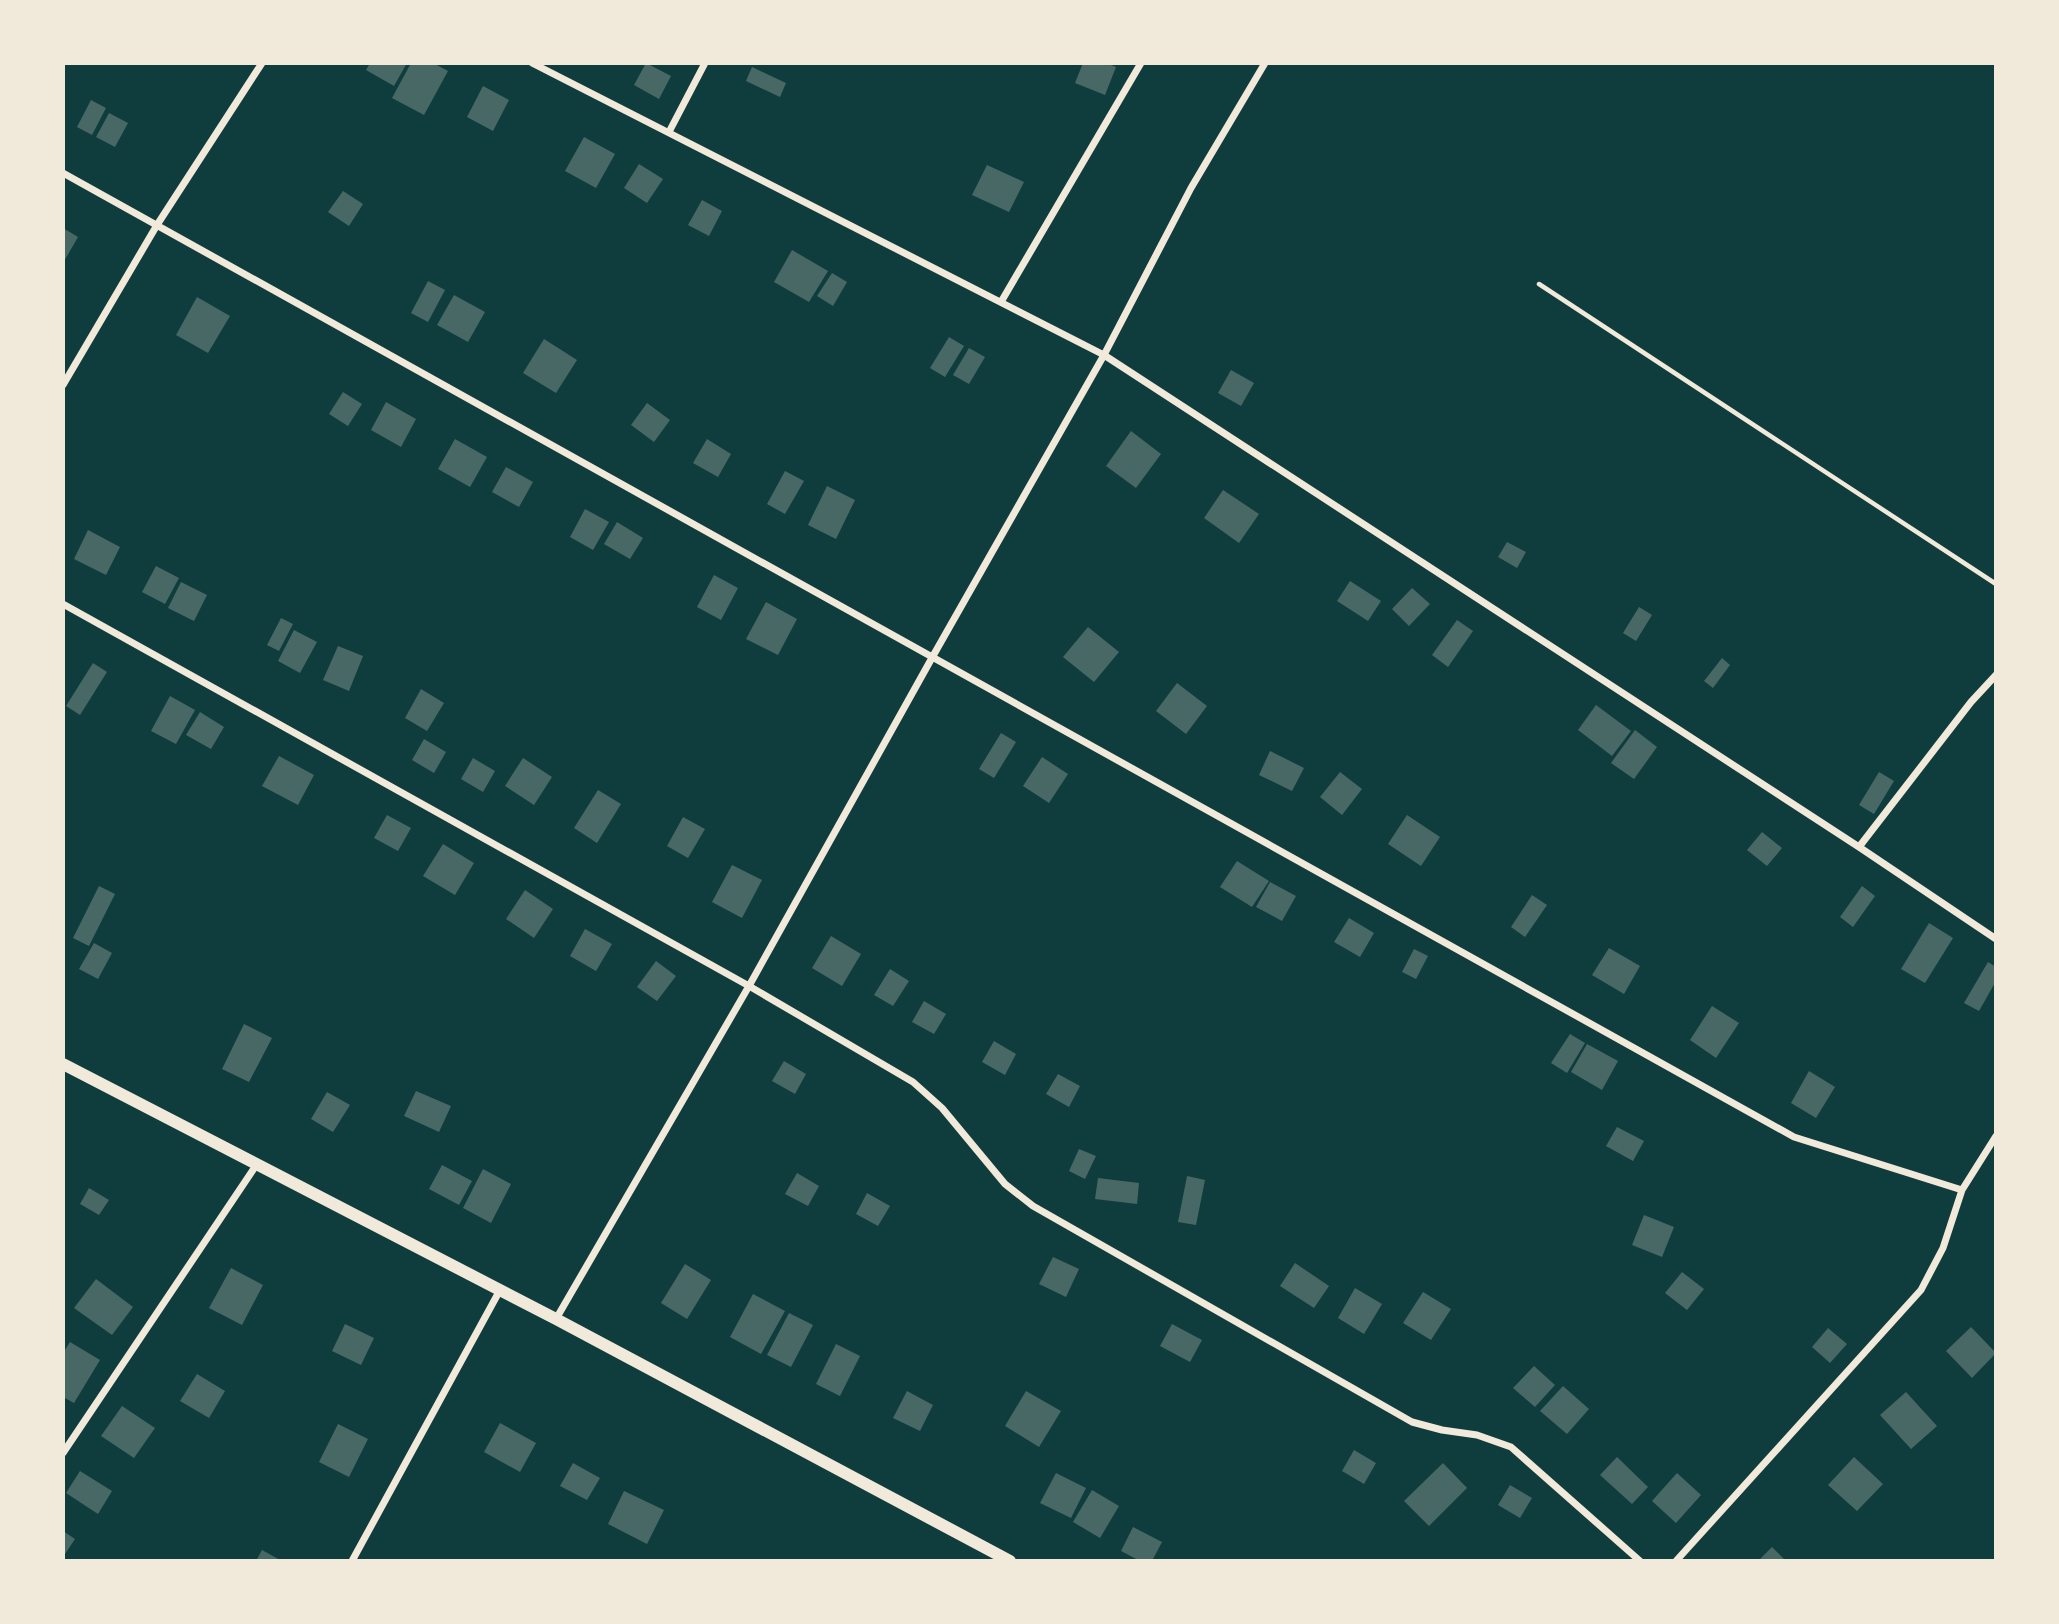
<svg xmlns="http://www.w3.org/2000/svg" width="2059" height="1624" viewBox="0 0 2059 1624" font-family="Rubik,sans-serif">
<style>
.building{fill:#486865}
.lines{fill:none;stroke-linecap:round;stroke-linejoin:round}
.service{stroke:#f1e9da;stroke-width:4.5}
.minor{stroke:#f1e9da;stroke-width:7}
.tertiary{stroke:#f1e9da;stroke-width:12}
</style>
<rect width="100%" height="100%" fill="#0f3d3e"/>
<path class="building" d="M370,63H407L394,86L366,70Z
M411,63H433L448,71L424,115L392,98Z
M646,63L671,76L659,99L634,85Z
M1083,63H1106L1116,67L1105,95L1075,83Z
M752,67L786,83L780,97L746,81Z
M483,86L509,100L493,131L467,117Z
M91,100L106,108L92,135L77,127Z
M109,113L128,123L115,147L96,137Z
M584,137L615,154L596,188L565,171Z
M639,164L663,179L647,203L624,188Z
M987,165L1024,182L1009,212L972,195Z
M343,191L363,204L349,226L328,212Z
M702,200L722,211L709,236L688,225Z
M63,228L78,237L63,263Z
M792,250L828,271L809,302L774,282Z
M832,273L847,282L833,306L817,296Z
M428,281L445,290L428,322L411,313Z
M454,295L485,312L468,342L437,325Z
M197,297L230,316L208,353L176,335Z
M949,337L964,346L945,377L930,368Z
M544,339L577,360L556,393L523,373Z
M969,348L985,357L969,384L953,375Z
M1231,370L1254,383L1241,406L1218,393Z
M343,392L362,404L348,426L329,414Z
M386,402L416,419L401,447L371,430Z
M647,403L670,420L654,442L631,425Z
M1131,431L1161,454L1136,488L1106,466Z
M455,439L487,457L470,487L438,469Z
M707,439L731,454L718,477L693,463Z
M506,467L533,482L519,507L492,492Z
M785,471L804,481L785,514L767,504Z
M827,486L855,500L836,539L808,525Z
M1223,490L1259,514L1239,543L1204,518Z
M585,509L609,522L593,550L570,537Z
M617,522L643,538L630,559L604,544Z
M88,530L120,547L106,575L74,559Z
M1507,542L1526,552L1517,568L1498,557Z
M156,566L179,578L165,604L142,592Z
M714,575L738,588L721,620L697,607Z
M1350,581L1381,601L1368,621L1337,601Z
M181,582L207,595L194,621L168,608Z
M1412,588L1430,604L1409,626L1392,609Z
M766,602L797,619L778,655L746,639Z
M1639,607L1652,615L1636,641L1623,633Z
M281,618L293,624L279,651L267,645Z
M1457,620L1473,631L1448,667L1432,655Z
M1088,627L1119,652L1094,682L1063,657Z
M294,630L317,642L300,673L278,661Z
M338,646L363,656L349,691L323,680Z
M1722,658L1730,665L1713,688L1704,681Z
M93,663L107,672L80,715L66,706Z
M1177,683L1207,706L1186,734L1156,711Z
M421,689L444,703L427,731L405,718Z
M170,696L195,710L176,744L151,731Z
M1596,705L1631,731L1612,756L1578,730Z
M200,712L224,727L211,749L186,735Z
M1635,730L1657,747L1634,779L1611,763Z
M1001,733L1016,742L994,778L979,769Z
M424,739L446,752L434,773L412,760Z
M1270,751L1304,768L1292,791L1259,775Z
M279,756L314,775L298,805L262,786Z
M1042,757L1068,774L1049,803L1023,786Z
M473,758L495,771L483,792L461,779Z
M523,758L552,777L534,805L505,786Z
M1340,772L1362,789L1342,815L1320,797Z
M1879,772L1894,781L1874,814L1859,805Z
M598,790L621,804L597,843L574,828Z
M387,815L411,828L398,851L374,838Z
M1407,815L1440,837L1421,866L1388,844Z
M683,817L705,829L688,858L667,846Z
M1762,832L1782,848L1767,866L1747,850Z
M443,844L474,863L455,895L423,876Z
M1237,861L1269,881L1252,907L1220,887Z
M732,865L762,880L742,918L712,902Z
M1270,882L1296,896L1282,921L1256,907Z
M99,886L115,894L89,946L73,938Z
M1862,886L1875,896L1853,927L1840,917Z
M525,890L553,909L534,938L506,919Z
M1532,895L1547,905L1525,937L1511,927Z
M1349,918L1374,933L1360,957L1334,942Z
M1929,923L1953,938L1925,983L1901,969Z
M585,929L612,944L596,971L570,956Z
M831,936L861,954L842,986L812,968Z
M94,943L112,953L98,979L79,969Z
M1609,948L1640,966L1624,994L1592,975Z
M1414,949L1428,956L1416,979L1402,972Z
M656,961L676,976L657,1001L637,987Z
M1988,962L1996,967V981L1979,1011L1964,1003Z
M890,969L909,981L893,1006L874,995Z
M924,1001L946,1014L934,1034L912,1022Z
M1712,1006L1739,1023L1716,1058L1690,1040Z
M244,1024L272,1038L249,1082L222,1069Z
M1570,1034L1585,1043L1567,1073L1551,1063Z
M994,1041L1016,1054L1005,1075L982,1062Z
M1587,1044L1618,1061L1602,1090L1571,1072Z
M784,1061L806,1074L795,1094L772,1081Z
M1809,1071L1835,1087L1816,1118L1791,1103Z
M1058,1074L1080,1086L1069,1107L1046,1094Z
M416,1091L451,1106L439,1132L404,1116Z
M327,1092L350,1105L333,1132L311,1119Z
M1617,1127L1644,1141L1633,1161L1606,1146Z
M1079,1149L1096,1156L1085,1179L1069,1171Z
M442,1165L472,1181L459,1205L429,1189Z
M483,1169L511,1184L491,1223L463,1208Z
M797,1173L819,1186L808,1206L785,1194Z
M1187,1176L1205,1180L1196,1225L1178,1222Z
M1098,1178L1139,1183L1137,1204L1095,1199Z
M89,1188L109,1200L99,1215L80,1204Z
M867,1193L890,1206L878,1226L856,1214Z
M1644,1215L1674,1227L1662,1257L1632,1245Z
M1053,1257L1079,1269L1066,1297L1039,1284Z
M1295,1263L1329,1286L1314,1308L1280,1286Z
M685,1264L711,1280L687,1319L661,1303Z
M231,1268L263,1285L242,1325L209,1308Z
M1682,1272L1704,1289L1687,1310L1665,1293Z
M96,1279L133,1307L112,1335L74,1308Z
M1355,1288L1382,1304L1364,1334L1338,1318Z
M1423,1292L1451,1309L1431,1340L1403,1323Z
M753,1294L785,1311L761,1354L730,1337Z
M789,1313L813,1325L791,1367L767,1355Z
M345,1324L374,1338L361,1365L332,1351Z
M1172,1324L1202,1340L1190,1362L1160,1346Z
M1971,1327L1996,1353L1972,1378L1946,1351Z
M1828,1328L1847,1344L1830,1363L1812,1347Z
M70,1342L100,1360L74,1403L63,1397V1353Z
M836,1344L860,1356L840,1396L816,1384Z
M1534,1366L1555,1385L1535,1407L1513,1388Z
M197,1374L225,1391L209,1418L180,1401Z
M1563,1386L1589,1409L1567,1434L1540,1411Z
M907,1391L933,1405L920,1431L893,1418Z
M1026,1391L1061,1411L1039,1447L1005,1426Z
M1906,1392L1937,1426L1911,1449L1880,1415Z
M122,1406L155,1428L134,1458L101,1436Z
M500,1423L536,1443L520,1472L484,1452Z
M338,1424L368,1439L349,1477L319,1462Z
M1354,1450L1376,1463L1364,1484L1342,1471Z
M1617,1457L1648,1487L1632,1504L1600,1475Z
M1854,1457L1883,1484L1857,1511L1828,1485Z
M573,1463L600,1478L587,1500L560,1486Z
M1443,1463L1467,1488L1429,1526L1404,1501Z
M80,1471L112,1491L98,1514L66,1493Z
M1056,1473L1086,1488L1071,1518L1040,1503Z
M1677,1473L1701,1495L1676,1523L1652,1501Z
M1510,1485L1532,1498L1520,1518L1498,1505Z
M1092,1490L1119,1506L1100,1538L1073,1522Z
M624,1491L664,1510L647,1544L608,1524Z
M1133,1527L1162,1542L1152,1561H1140L1121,1551Z
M63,1531L75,1539L63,1557Z
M1772,1547L1786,1561H1758Z
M262,1550L282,1561H256Z"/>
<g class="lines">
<path class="service" d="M1539,284L1996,584"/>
<path class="minor" d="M532,63L1104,355L1859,847L1996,939
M669,132L705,63
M63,173L1794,1137L1962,1190L1996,1136
M1001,302L1141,63
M63,385L157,225L262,63
M63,604L749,986L913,1082L942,1108L1005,1184L1033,1206L1412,1422L1442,1430L1477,1435L1511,1447L1640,1561
M1859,847L1971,702L1996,675
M556,1319L749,986L933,656L1104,355L1191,188L1265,63
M63,1453L257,1164
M352,1561L500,1290
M1676,1561L1921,1290L1943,1248L1962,1190"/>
<path class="tertiary" d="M63,1064L556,1319L1010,1561"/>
</g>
<rect width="2059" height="1624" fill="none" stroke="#f1e9da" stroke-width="130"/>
</svg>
